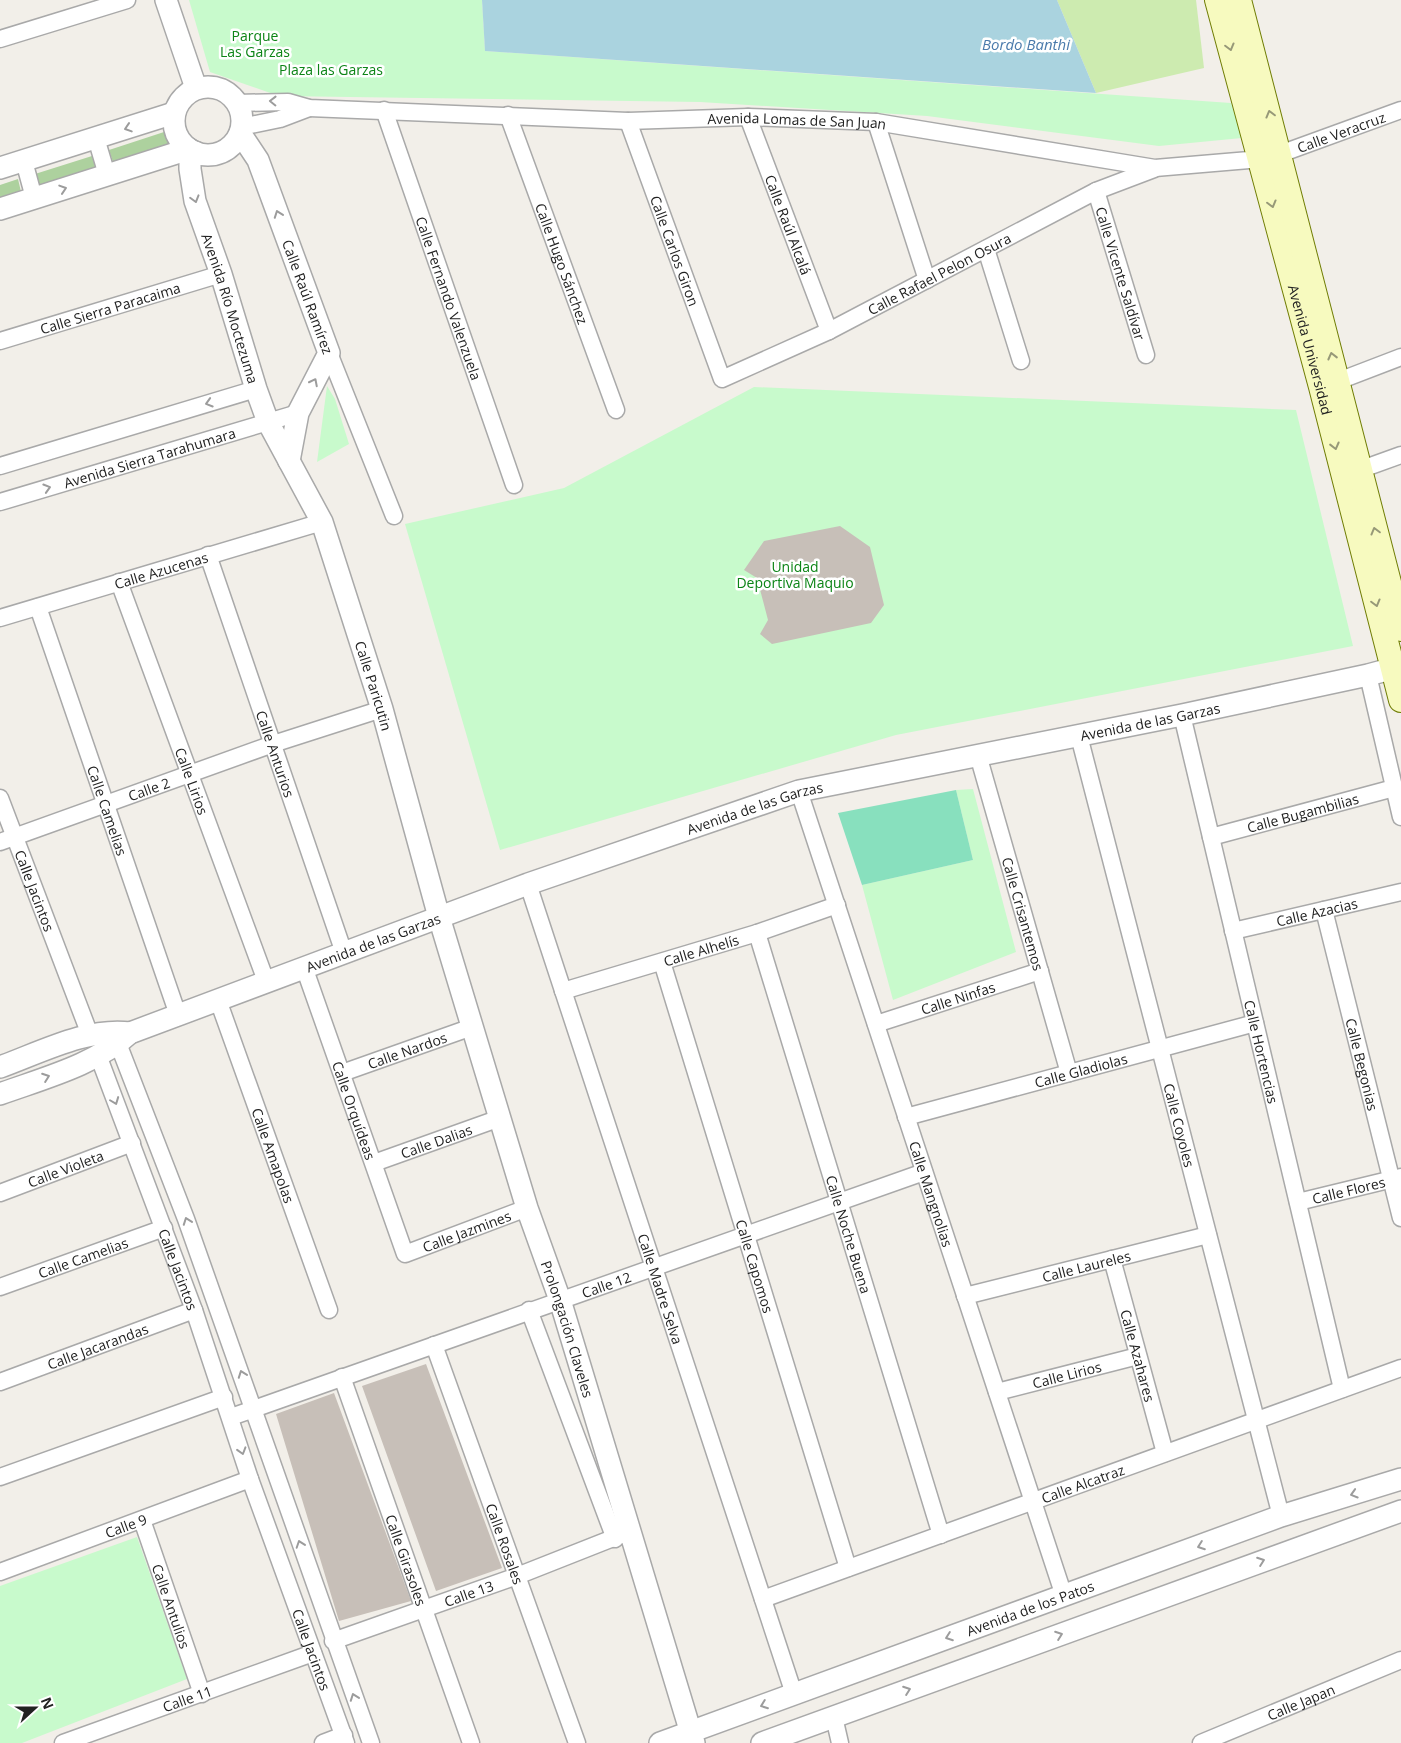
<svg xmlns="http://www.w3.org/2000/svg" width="1401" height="1743" viewBox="0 0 1401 1743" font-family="'Open Sans',sans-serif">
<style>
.grass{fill:#cdebb0}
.forest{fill:#add19e}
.park{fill:#c8facc}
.pitch{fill:#88e0be}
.water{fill:#aad3df}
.building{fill:#c7bfb8}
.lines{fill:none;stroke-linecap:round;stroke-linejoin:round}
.minor-casing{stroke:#a9a9a9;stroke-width:19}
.tertiary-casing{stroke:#a9a9a9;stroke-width:24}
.secondary-casing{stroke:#707d05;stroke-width:26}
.minor{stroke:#fff;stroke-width:16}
.tertiary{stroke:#fff;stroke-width:21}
.secondary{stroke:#f7fabf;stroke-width:24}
.oneway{stroke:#979978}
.oneway2{stroke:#9c9c9c}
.labels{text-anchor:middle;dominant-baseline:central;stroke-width:5;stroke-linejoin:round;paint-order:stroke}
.park-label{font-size:14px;fill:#0c8416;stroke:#fff}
.street-label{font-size:14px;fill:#222;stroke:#fff}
.water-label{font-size:15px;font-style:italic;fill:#4a7aab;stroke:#fff}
</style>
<rect width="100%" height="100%" fill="#f2efe9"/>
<path class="grass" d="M1057,0H1196L1204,68L1096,93Z"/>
<path class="forest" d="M164,132L172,151L115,168L109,150Z
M92,156L97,173L40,191L35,174Z
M18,179L22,196L0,203V185Z"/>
<path class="park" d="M189,0H482L485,51L1231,103L1242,138L1159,146L927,116L700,102L279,96L210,72Z
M327,386L335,399L349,444L317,462Z
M754,387L1296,410L1353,646L896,735L500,850L405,524L564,488Z
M973,789L1016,952L893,1000L862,885L973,860L956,790Z
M137,1537L187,1679L22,1743H0V1586Z"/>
<path class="pitch" d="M956,790L973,860L862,885L838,813Z"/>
<path class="water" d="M482,0H1057L1096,93L485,51Z"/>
<path class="building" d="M840,526L870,547L884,605L871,623L772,644L760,634L768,620L757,578L744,570L764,541Z
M426,1364L502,1568L436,1591L362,1386Z
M334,1393L411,1601L339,1621L276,1414Z"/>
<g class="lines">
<defs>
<g id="minor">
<path d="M0,39L127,0"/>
<path id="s1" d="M236,103L288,102L309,108L628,121L748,117L876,122L1155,168L1261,159L1280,154L1401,110"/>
<path id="s2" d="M384,110L514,485"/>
<path id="s3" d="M508,115L616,410"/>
<path id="s4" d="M748,117L829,331"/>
<path id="s5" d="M628,121L722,379L829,331L1096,191L1154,169"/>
<path d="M876,122L927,280"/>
<path d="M241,127L280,119L309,108"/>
<path d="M96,138L107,175"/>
<path d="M24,161L34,198"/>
<path id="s6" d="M1096,191L1146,355"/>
<path d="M986,249L1021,361"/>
<path id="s7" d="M0,341L221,274"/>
<path d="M329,353L394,516"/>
<path d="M1328,385L1401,357"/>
<path d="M0,466L256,389"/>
<path d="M1351,473L1401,455"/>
<path id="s8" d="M0,502L298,413"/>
<path id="s9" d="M208,555L344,953"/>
<path id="s10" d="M119,582L266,981"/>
<path id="s11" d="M38,607L178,1015"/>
<path id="s12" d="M0,618L322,522"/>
<path d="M1368,675L1401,817"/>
<path id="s13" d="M1182,715L1342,1389"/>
<path id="s14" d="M1079,736L1281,1516"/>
<path id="s15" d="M978,755L1069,1073"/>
<path id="s16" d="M799,791L1064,1596"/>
<path id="s17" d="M0,798L90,1035"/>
<path id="s18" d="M1211,837L1394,788"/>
<path id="s19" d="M0,842L273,744L382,709"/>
<path id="s20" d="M528,884L794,1694"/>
<path id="s21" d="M1324,910L1401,1218"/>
<path id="s22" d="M1233,931L1401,892"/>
<path id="s23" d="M757,933L941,1535"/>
<path id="s24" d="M662,962L848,1568"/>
<path id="s25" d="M304,967L405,1254L527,1208"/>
<path id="s26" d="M563,991L757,933L837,905"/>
<path id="s27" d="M218,1000L329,1310"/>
<path id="s28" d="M876,1024L1040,971"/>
<path d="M114,1033L186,1219L371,1743"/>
<path id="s29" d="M98,1055L194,1310L250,1479L346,1743"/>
<path id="s30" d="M342,1073L472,1027"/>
<path id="s31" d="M906,1117L1255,1023"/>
<path id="s32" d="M374,1163L500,1118"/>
<path id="s33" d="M0,1193L132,1143"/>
<path id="s34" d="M1298,1202L1401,1177"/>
<path id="s35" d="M1112,1259L1165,1453"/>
<path id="s36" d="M0,1287L164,1228"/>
<path id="s37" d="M965,1296L1208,1235"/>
<path d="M529,1310L615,1539"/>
<path id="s38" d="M434,1345L577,1743"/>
<path id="s39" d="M342,1377L471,1743"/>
<path id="s40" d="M0,1382L194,1310"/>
<path id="s41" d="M997,1392L1138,1356"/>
<path id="s42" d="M231,1417L924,1172"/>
<path d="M0,1477L224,1397"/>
<path id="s43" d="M142,1520L202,1694"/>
<path id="s44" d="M0,1572L250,1479"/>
<path id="s45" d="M763,1599L1401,1368"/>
<path id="s46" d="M333,1641L517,1576L631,1531"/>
<path d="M834,1717L840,1743"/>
<path id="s47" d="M63,1743L313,1653"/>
<path d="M323,1743L344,1735"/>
<path id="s48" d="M1201,1743L1401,1660"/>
</g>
<g id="tertiary">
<path d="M166,0L196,88"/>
<circle cx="208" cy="121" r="34"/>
<path id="s49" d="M240,133L258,160L329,353L298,413L289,461"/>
<path id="s50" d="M195,152L190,160V169L195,201L221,274L256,389L268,422L322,522L382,709L439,917L527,1208L560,1300L694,1743"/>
<path d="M0,168L174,113"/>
<path d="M0,209L189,149"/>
<path d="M0,1067C39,1053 88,1027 130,1033"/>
<path id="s51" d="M0,1094C44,1078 95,1065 130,1033L528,884L799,791L1182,715L1368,675L1394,668L1401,663"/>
<path id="s52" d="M660,1743L1281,1516L1401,1479"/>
<path d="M762,1743L1401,1511"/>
</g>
<g id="secondary">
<path id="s53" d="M1217,0L1321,387L1401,700"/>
<path d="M1239,0L1401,629"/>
</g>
</defs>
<use href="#minor" class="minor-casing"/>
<use href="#tertiary" class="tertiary-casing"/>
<use href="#secondary" class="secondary-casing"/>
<use href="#minor" class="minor"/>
<use href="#tertiary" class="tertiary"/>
<use href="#secondary" class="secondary"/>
</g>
<defs><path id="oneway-chevron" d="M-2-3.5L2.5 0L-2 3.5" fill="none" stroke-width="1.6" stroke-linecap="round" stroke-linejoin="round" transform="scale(1.25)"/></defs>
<g class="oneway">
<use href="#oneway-chevron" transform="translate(1230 47) rotate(75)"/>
<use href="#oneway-chevron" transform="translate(1270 114) rotate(-105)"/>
<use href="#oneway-chevron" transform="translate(1272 204) rotate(75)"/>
<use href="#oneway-chevron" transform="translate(1332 356) rotate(-104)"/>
<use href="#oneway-chevron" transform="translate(1335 446) rotate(76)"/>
<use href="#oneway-chevron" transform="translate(1375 531) rotate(-105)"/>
<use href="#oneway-chevron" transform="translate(1376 603) rotate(75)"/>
</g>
<g class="oneway2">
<use href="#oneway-chevron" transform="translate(273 101) rotate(-179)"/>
<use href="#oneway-chevron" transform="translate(128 128) rotate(162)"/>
<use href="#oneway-chevron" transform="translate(63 189) rotate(-18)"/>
<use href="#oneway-chevron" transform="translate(195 199) rotate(74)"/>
<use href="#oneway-chevron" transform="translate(278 214) rotate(-110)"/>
<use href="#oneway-chevron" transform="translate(314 382) rotate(-63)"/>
<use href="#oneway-chevron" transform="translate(209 403) rotate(163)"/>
<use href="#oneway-chevron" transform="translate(47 488) rotate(-17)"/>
<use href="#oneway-chevron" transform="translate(46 1077) rotate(-20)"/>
<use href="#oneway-chevron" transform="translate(115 1101) rotate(69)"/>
<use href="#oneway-chevron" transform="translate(187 1221) rotate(-110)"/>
<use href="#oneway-chevron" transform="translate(242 1374) rotate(-110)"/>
<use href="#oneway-chevron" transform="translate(242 1451) rotate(73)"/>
<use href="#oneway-chevron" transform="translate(1354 1494) rotate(163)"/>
<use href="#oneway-chevron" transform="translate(300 1544) rotate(-109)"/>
<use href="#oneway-chevron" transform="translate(1201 1546) rotate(160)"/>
<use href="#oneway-chevron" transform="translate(1261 1561) rotate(-20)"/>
<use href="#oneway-chevron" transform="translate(1059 1635) rotate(-20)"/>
<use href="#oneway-chevron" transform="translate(949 1637) rotate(160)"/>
<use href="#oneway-chevron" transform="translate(907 1690) rotate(-20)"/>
<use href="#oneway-chevron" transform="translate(354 1697) rotate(-110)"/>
<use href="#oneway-chevron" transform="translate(764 1705) rotate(159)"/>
</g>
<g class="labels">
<g class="park-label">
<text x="255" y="35">Parque<tspan x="255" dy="16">Las Garzas</tspan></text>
<text x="331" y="69">Plaza las Garzas</text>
<text x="795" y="566">Unidad<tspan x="795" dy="16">Deportiva Maquio</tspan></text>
</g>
<g class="street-label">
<text stroke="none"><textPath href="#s1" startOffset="562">Avenida Lomas de San Juan</textPath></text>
<text stroke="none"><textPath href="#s1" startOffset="1115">Calle Veracruz</textPath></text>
<text stroke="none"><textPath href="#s4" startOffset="115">Calle Raúl Alcalá</textPath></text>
<text stroke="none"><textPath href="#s5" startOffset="138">Calle Carlos Giron</textPath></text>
<text stroke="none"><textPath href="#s3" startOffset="158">Calle Hugo Sánchez</textPath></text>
<text stroke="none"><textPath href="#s5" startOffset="516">Calle Rafael Pelon Osura</textPath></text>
<text stroke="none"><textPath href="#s6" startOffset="86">Calle Vicente Saldívar</textPath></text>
<text stroke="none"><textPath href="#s49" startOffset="178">Calle Raúl Ramírez</textPath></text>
<text stroke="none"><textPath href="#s2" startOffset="199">Calle Fernando Valenzuela</textPath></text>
<text stroke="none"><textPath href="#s7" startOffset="115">Calle Sierra Paracaima</textPath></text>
<text stroke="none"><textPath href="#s50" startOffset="164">Avenida Río Moctezuma</textPath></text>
<text stroke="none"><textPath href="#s53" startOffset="362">Avenida Universidad</textPath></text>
<text stroke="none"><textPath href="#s8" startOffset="156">Avenida Sierra Tarahumara</textPath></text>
<text stroke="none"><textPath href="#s12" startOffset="168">Calle Azucenas</textPath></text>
<text stroke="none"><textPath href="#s50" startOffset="569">Calle Paricutin</textPath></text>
<text stroke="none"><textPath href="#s51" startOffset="1214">Avenida de las Garzas</textPath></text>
<text stroke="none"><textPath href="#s9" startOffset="210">Calle Anturios</textPath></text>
<text stroke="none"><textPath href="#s10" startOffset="212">Calle Lirios</textPath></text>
<text stroke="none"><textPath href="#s19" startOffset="158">Calle 2</textPath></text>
<text stroke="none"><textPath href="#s51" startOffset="809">Avenida de las Garzas</textPath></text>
<text stroke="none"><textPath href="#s11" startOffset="215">Calle Camelias</textPath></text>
<text stroke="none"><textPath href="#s18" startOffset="95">Calle Bugambilias</textPath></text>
<text stroke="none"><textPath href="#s17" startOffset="99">Calle Jacintos</textPath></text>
<text stroke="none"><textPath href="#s22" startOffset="86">Calle Azacias</textPath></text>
<text stroke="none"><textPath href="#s15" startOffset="165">Calle Crisantemos</textPath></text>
<text stroke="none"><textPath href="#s51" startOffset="404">Avenida de las Garzas</textPath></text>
<text stroke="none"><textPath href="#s26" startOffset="144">Calle Alhelís</textPath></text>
<text stroke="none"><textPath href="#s28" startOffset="86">Calle Ninfas</textPath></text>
<text stroke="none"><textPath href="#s30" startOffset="69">Calle Nardos</textPath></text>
<text stroke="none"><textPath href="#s13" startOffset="346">Calle Hortencias</textPath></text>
<text stroke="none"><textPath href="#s21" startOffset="159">Calle Begonias</textPath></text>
<text stroke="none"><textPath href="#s31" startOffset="181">Calle Gladiolas</textPath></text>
<text stroke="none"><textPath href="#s25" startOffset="152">Calle Orquídeas</textPath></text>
<text stroke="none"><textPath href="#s14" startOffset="402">Calle Coyoles</textPath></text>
<text stroke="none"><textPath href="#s32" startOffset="66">Calle Dalias</textPath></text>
<text stroke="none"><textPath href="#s27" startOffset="165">Calle Amapolas</textPath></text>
<text stroke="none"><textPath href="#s33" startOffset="70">Calle Violeta</textPath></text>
<text stroke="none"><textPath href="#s34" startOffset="52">Calle Flores</textPath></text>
<text stroke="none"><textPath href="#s16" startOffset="424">Calle Mangnolias</textPath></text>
<text stroke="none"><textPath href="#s25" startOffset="370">Calle Jazmines</textPath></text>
<text stroke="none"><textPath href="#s23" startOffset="315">Calle Noche Buena</textPath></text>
<text stroke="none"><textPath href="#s36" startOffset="88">Calle Camelias</textPath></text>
<text stroke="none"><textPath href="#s24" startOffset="318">Calle Capomos</textPath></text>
<text stroke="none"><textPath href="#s37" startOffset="125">Calle Laureles</textPath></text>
<text stroke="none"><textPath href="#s29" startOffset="229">Calle Jacintos</textPath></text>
<text stroke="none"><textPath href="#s42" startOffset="398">Calle 12</textPath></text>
<text stroke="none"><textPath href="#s20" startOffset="426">Calle Madre Selva</textPath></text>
<text stroke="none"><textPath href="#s50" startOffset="1241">Prolongación Claveles</textPath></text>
<text stroke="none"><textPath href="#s40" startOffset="104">Calle Jacarandas</textPath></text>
<text stroke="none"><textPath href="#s35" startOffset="100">Calle Azahares</textPath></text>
<text stroke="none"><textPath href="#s41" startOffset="72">Calle Lirios</textPath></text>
<text stroke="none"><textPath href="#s45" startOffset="340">Calle Alcatraz</textPath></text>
<text stroke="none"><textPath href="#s44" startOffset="134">Calle 9</textPath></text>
<text stroke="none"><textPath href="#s38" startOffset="211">Calle Rosales</textPath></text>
<text stroke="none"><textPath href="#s39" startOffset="194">Calle Girasoles</textPath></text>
<text stroke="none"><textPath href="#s46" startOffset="144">Calle 13</textPath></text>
<text stroke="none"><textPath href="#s43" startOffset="91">Calle Antulios</textPath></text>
<text stroke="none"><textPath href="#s52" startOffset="394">Avenida de los Patos</textPath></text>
<text stroke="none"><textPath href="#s29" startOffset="632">Calle Jacintos</textPath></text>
<text stroke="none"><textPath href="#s47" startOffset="132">Calle 11</textPath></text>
<text stroke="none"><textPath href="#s48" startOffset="108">Calle Japan</textPath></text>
</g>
<g class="water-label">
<text x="1026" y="44">Bordo Banthi</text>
</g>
</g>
<g transform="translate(35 1708) rotate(69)" stroke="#ffffff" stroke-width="4" paint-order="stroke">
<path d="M0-4L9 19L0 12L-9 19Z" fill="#222222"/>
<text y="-8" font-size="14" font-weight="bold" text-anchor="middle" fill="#222222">N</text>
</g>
</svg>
